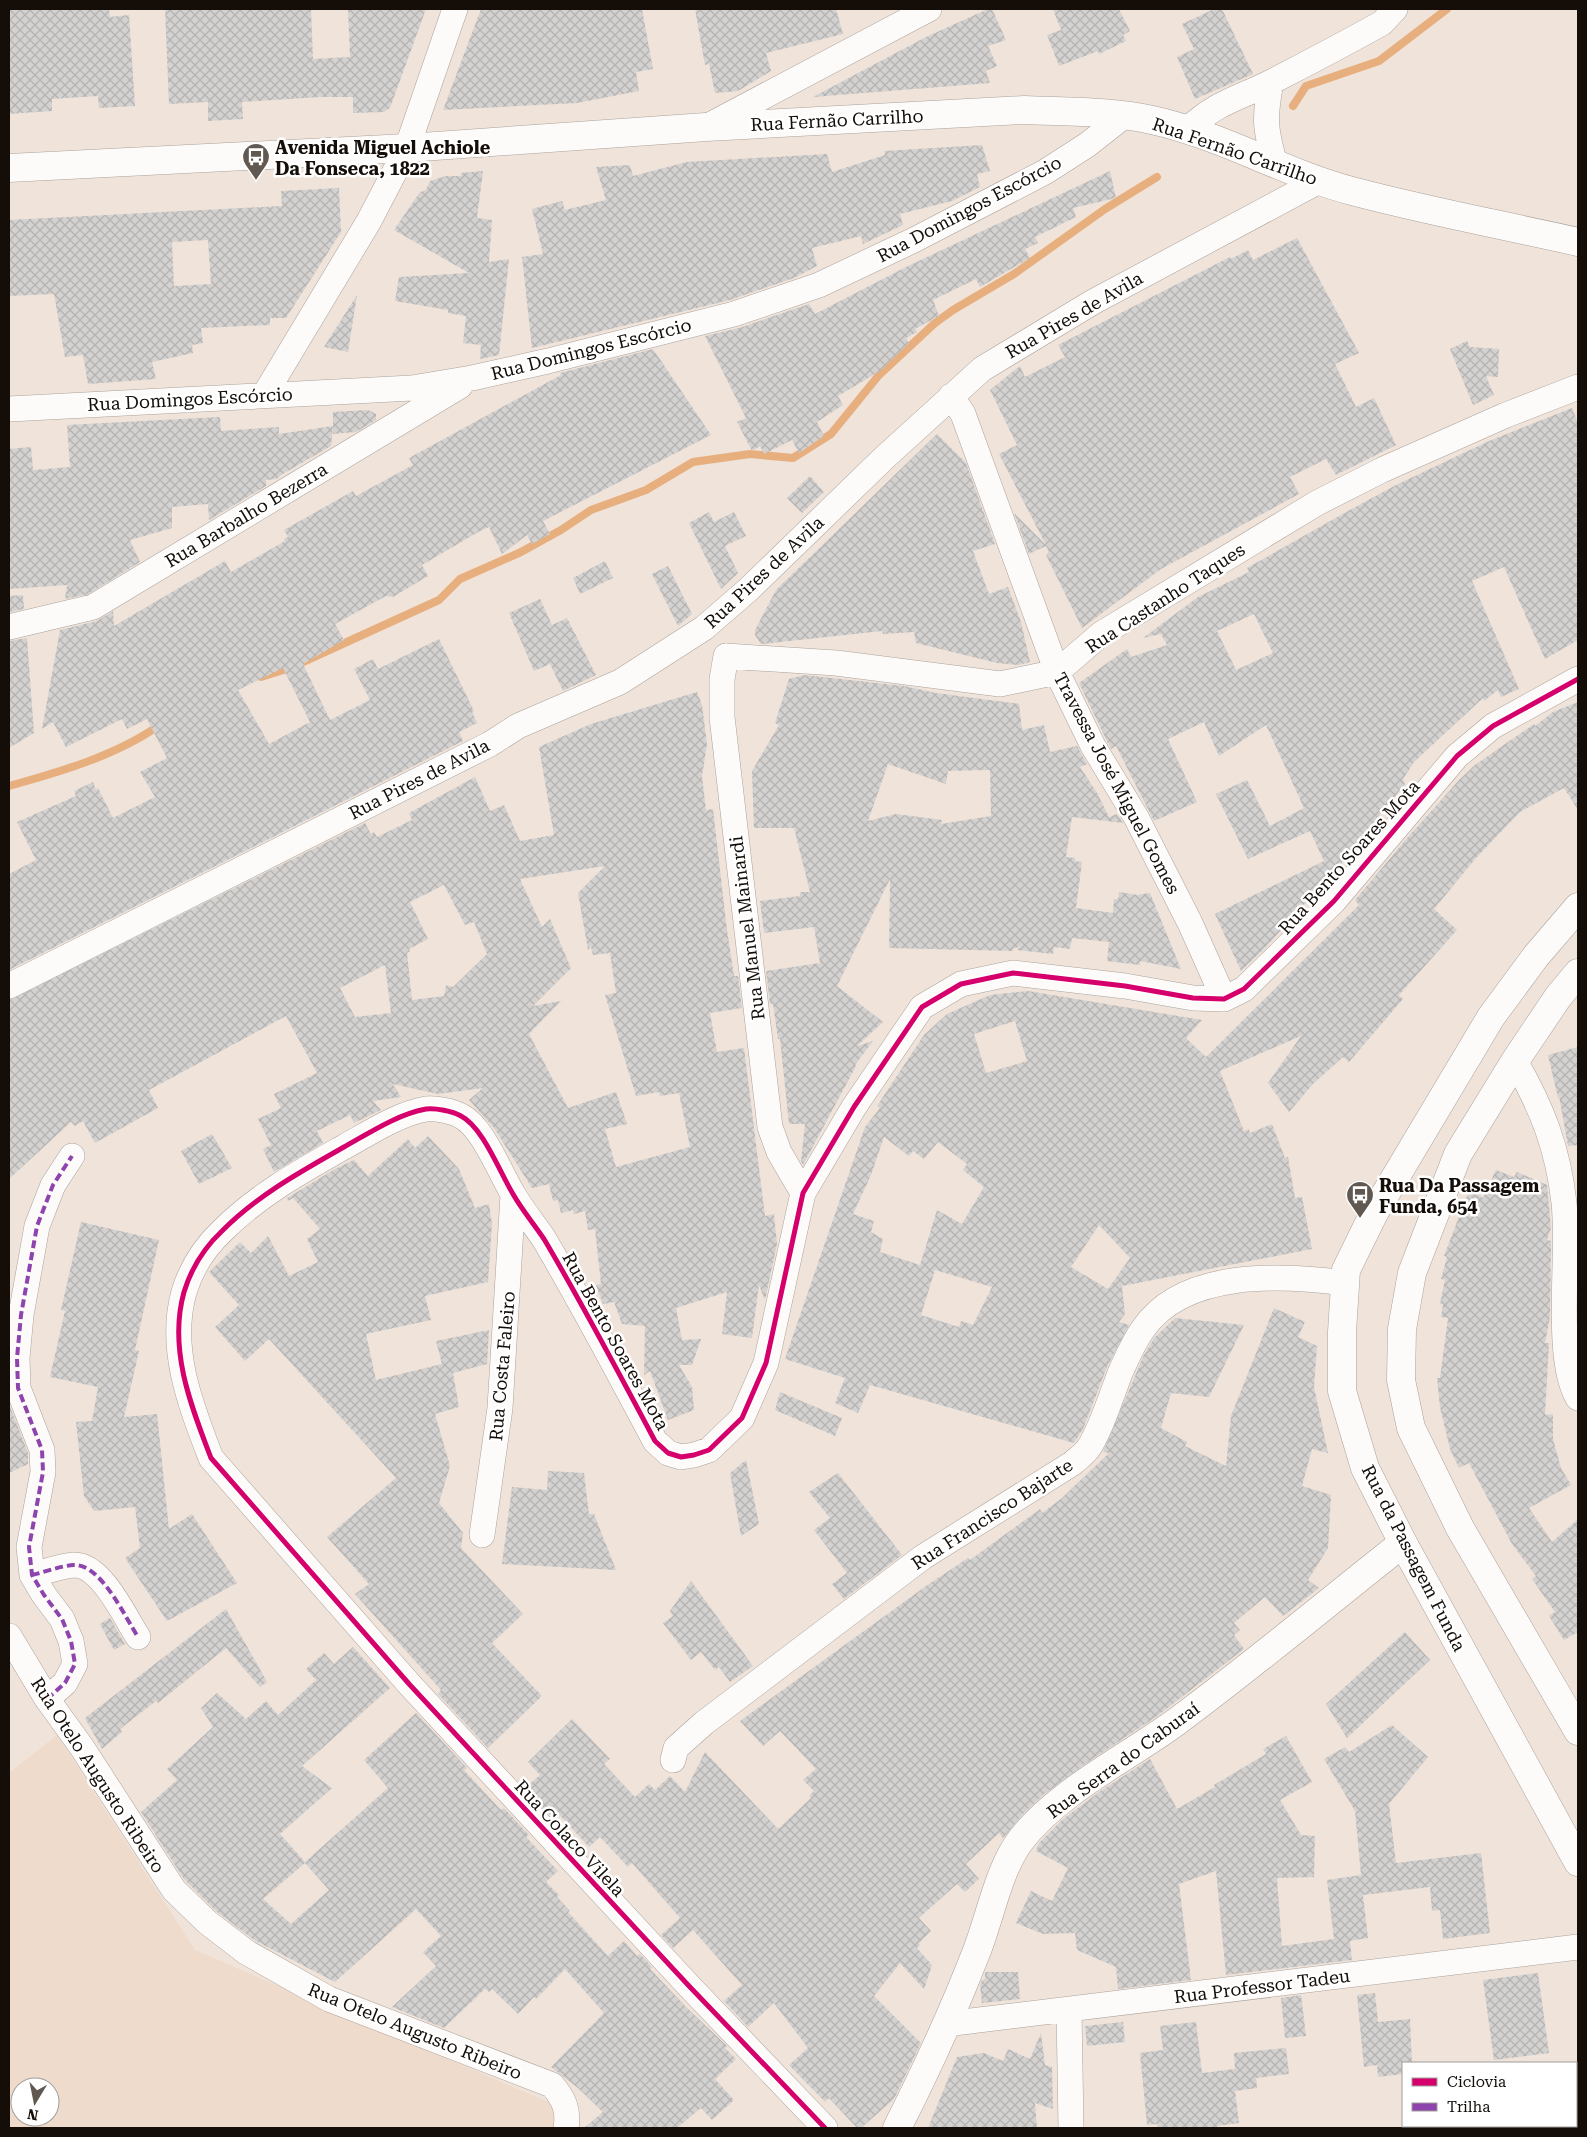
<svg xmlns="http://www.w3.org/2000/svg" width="1587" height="2137" viewBox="0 0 1587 2137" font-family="'Roboto Serif',serif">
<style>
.built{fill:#efdbcb;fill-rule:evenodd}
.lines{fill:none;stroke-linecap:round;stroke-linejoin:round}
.stream{stroke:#e8af7e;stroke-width:8}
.building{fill:url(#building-cross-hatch);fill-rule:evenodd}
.street-casing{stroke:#aba29b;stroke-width:26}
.secondary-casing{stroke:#aba29b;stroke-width:29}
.primary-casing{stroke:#aba29b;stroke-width:29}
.street{stroke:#fdfbf9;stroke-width:25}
.secondary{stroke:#fdfbf9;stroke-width:28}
.primary{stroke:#fdfbf9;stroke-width:28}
.quiet{stroke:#8e44ad;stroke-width:4;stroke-dasharray:8 4;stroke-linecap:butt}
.cycleway-casing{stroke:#fff;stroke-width:8}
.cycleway{stroke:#d6006c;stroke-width:5}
.labels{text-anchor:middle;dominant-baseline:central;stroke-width:5;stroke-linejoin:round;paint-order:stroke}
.street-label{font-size:18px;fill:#140d08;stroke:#fff}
.poi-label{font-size:18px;font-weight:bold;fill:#140d08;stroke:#fff;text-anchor:start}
</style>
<defs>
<pattern id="building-cross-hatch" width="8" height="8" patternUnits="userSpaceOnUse" patternTransform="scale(1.25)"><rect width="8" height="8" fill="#d4d2d1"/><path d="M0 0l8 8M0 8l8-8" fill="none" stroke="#b5b3b2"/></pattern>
</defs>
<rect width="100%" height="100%" fill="#efe3da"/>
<path class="built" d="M57,1735L195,1950L555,2105L558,2128H9V1773ZM20,2087H50V2117H20Z"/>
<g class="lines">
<path class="stream" d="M1293,106L1306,86L1379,61L1447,9
M303,662L439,600L460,579L521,552L561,530L591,510L646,490L693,462L750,454L793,458L831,434L879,375L935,323L953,310L1014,274L1105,209L1157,177
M261,677L293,667
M9,786C60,772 118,755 161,724"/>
</g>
<path class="building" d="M9,9H109L110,17L129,15L135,106L99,108L98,96L52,99V111L9,114Z
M165,9H311L313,59L350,57L348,9H426L390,108L384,112L353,113V97H320L242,102L243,119L208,121V102L169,104Z
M481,9H642L653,69L636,72L639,91L577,103L443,110Z
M695,9H836L843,34L766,53L771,71L738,91L715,93L709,64L705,65Z
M988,9H992L1006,40L988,46L997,66L986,71L990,83L813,97L926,37Z
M1053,9H1119L1130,31L1123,35L1126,41L1099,54L1098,51L1059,66L1047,35L1061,30Z
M1214,9H1222L1253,74L1195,99L1177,57L1194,49L1182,24Z
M982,145L990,171L977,174L980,187L952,201L900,214L903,225L863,244L861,236L812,248L817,266L794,278L730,300L532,348L522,257L543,254L532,209L562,201L565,210L606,200L596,167L630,165L633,176L687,162L827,154L832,172L885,155L884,151Z
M483,171L477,218L492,220L489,262L509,259L499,355L480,359L481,345L463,343L466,316L448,313V310L395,301L399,277L469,273L394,230L420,192L426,190L430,181L446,176H461V173Z
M1110,171L1116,198L1073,208L1076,217L1035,237L1038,243L1025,249L1030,258L980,287L976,279L933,300L939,316L915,329L917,332L906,338L909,343L880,371L838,396L843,405L817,422L824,436L799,453L792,440L764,454L760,446L752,451L737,422L746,418L705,336L739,328L809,304L815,314L908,266Z
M339,188L341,232L286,318H270V325L201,328L203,343L192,345L193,353L152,362L156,379L88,384L83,355L65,357L54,294L9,296V220L282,206L281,191ZM208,240L211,284L174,286L172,242Z
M1297,238L1359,353L1335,364L1356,407L1374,398L1396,445L1336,475L1326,459L1290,477L1299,494L1161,569L1082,628L1046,555L1049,552L1046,546L1029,554L1014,513L1046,545L999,454L1017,445L990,390L1020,366L1025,377L1065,357L1058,345L1230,257L1231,259L1248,250L1253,260Z
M357,295L348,352L324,347Z
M1467,341L1470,347L1499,349L1498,377L1486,376L1494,395L1473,405L1450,349Z
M653,349L711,435L543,521L550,534L532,544L527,535L502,554L489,527L480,531L422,565L428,576L393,597L386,596L335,624L344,640L303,664L330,720L370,700L354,669L373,659L378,669L439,639L474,711L472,712L477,723L459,732L463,741L9,970V874L36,860L17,822L76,796L74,791L93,782L96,790L98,788L113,818L155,797L140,772L167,758L147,719L127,729L122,719L66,747L53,722L42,729L60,630L97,621L113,611L114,626L225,561L231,572L285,541L284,539L288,537L284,530L353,491L356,496L413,465L409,458L561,375L560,373ZM283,668L310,722L269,744L238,690Z
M1572,408L1578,423V640L1545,659L1504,567L1472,581L1519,689L1501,697L1498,690L1484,701L1483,698L1414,762L1403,779L1405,784L1354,847L1357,846L1265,948L1241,971L1215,914L1324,861L1310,831L1248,859L1216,794L1247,780L1270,826L1304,808L1266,725L1219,756L1204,722L1168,739L1197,802L1154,821L1116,746L1111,749L1106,739L1079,683L1127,649L1131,657L1167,645L1161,634L1143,638L1198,597L1249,572L1247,568L1348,511L1396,485L1489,441ZM1254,614L1273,653L1236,670L1217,631Z
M368,410L376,414V420L356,432L333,434V412Z
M220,417L221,431L279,427V434L333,426L331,446L281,475L277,479L266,480V486L209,520L208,504L172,507V528L130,540L140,562L88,594L65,599L67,585L9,589V449L31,447L33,470L70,467L67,425Z
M937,434L966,463L995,544L973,551L989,594L1008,587L1021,622L1030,662L1018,665L997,663L916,643L914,632L883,634L882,631L761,644L755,635V630L776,590Z
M810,476L824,492L802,513L787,498Z
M709,512L714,522L734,512L746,536L725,546L738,573L721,589L689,523Z
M605,561L613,578L580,594L573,578Z
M668,566L692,614L678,626L652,574Z
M23,595L24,609L9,612V596Z
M540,599L552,625L567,618L596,675L563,691L550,664L534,671L509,613Z
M27,638L34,733L9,748V641Z
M804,675L904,686L936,693L1019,704L1022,730L1044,725L1050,752L1077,746L1087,764L1080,767L1097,793L1109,817L1117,814L1123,823L1072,817L1066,857L1075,858V861L1082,862L1076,908L1113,913L1114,899H1118L1119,892L1137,895L1150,893L1181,969L1140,961V965L1107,961L1109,942L1072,938L1070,949L1054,947L1053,954L1017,950L1021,946L1013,949V951L889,948L890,879L837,986L883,1022L857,1046L873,1041L855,1065L856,1066L803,1165L801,1161L805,1124H789L780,1039H778L773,1004H770L766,971L820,963L814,927L764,933L760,901L800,896V892H810L794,828H754L752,771L779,725L775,723L789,679ZM888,764L946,784L948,771L990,770L991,816L941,824L942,820L896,814L868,821Z
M697,692L702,705L707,744L702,776L706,810L713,809L727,930L734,976H738L742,1008L710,1013L717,1052L744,1048L765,1216L774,1214L777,1244L765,1300L759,1285L752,1338L722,1334L727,1292L676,1308L682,1340L701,1339L692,1365H679L692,1387L694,1410L668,1420L650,1371L644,1375L645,1326L622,1324L614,1302L603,1304L596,1285L601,1284L595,1229L588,1230L585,1211L574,1214L573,1210L561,1213L558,1200L553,1201L549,1184L532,1188L494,1128L469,1100L483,1088L438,1094L393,1084L401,1097L373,1101L381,1110L354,1123L350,1115L317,1131L323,1143L274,1172L263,1149L271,1145L258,1119L281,1108L274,1094L317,1073L286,1016L149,1090L158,1108L95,1143L83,1121L75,1126L71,1122L9,1179V1000L365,823L371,834L374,832L377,837L412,820L409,813L475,777L490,811L504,805L520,841L554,835L539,747L591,724ZM605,866L578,893L588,950L591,947L593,955L610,953L616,993L605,995L636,1096L659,1092L660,1096L679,1093L690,1147L616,1167L605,1129L627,1124L616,1092L568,1108L529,1034L561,1001L533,1006L571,968L550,919L542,927L520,879ZM444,885L465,925L474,922L487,954L453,987L446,985L444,996L412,1000L407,953L410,951L409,949L428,939L410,902ZM385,965L391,1013L355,1017L340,988Z
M1578,702V810L1564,788L1520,812L1476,858L1434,909L1457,930L1399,995L1403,999L1349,1062L1343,1057L1313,1084L1289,1112L1268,1083L1301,1036L1220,1071L1244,1131L1249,1129L1250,1133L1272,1124L1285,1158L1288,1157L1295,1198L1302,1197L1312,1249L1122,1286L1125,1314L1119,1322L1129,1325L1107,1367L1083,1429L1074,1443L870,1385L858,1413L835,1403L845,1378L785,1359L865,1127L880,1108L877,1106L924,1035L947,1014L990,995L1028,991L1202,1020L1186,1038L1206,1057L1359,905L1355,900L1408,837L1460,779L1475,765L1534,724L1535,726L1553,712ZM1015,1021L1027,1061L986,1073L974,1034ZM884,1137L909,1156L913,1151L924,1159L938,1142L967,1164L963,1170L984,1187L962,1224L937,1210L920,1265L880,1252L883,1239L871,1232L874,1221L853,1214L871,1175ZM1099,1225L1130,1258L1108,1289L1071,1267ZM935,1270L992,1287L973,1325L961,1321L959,1327L921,1315Z
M1578,1047V1145L1568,1146L1559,1096L1558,1098L1548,1055Z
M212,1134L232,1168L199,1184L181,1151Z
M428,1136L459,1169L475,1208L489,1204L492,1224L488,1282L425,1296L431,1320L366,1334L376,1380L442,1364L436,1341L489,1330L487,1364L453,1373L459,1407L435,1414L450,1466L439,1503L463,1533L461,1548L523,1614L492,1643L542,1696L488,1748L438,1694L441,1690L355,1594L369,1584L327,1537L396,1478L269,1339L245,1361L215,1327L239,1305L209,1272L240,1242L251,1253L268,1236L289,1276L318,1262L307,1239L320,1229L293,1198L288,1201L287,1198L335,1169L354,1160L368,1176L408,1139L415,1148Z
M1496,1170L1514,1177L1517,1172L1547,1185L1551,1228L1547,1240L1551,1241V1249L1550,1317L1545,1343H1549L1545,1415L1553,1414V1439L1561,1468L1571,1485L1529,1508L1552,1542L1578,1519V1632L1564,1640L1549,1616L1555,1612L1532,1579L1536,1576L1512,1544L1469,1463L1459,1468L1450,1449L1440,1407L1437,1378H1440L1448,1318L1441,1317L1443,1304H1440L1445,1280L1441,1279L1447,1257L1444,1256L1470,1188L1483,1198Z
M81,1222L159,1240L135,1350L139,1351L124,1417L157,1414L169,1529L192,1514L237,1583L167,1621L125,1558L140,1548L135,1507L94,1511L84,1496L76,1422L92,1421L98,1387L50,1377L65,1311L61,1310Z
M1274,1308L1305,1322L1298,1337L1317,1346L1314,1387L1328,1453L1312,1449L1302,1486L1331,1495L1328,1548L1308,1580L1319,1588L1283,1616L1265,1597L1234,1623L1240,1630L1234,1635L1244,1649L1156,1717L1085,1764L1043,1795L1024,1813L1003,1838L999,1833L966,1864L979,1879L965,1892L957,1884L919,1918L931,1931L919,1943L920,1945L917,1948L932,1965L924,1989L900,1963L874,1996L921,2043L894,2099L861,2128H857L829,2098L825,2102L789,2065L808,2048L774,2003L748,2027L724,2001L742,1985L693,1930L673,1948L661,1935L680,1918L632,1863L628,1867L600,1837L589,1847L555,1810L550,1815L525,1788L540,1775L528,1762L572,1719L610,1759L604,1764L635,1797L649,1784L655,1790L670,1776L685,1792L705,1752L778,1829L811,1798L809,1796L814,1791L803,1780L816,1769L780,1731L763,1746L740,1721L926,1586L968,1558L970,1560L1040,1509L1042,1513L1062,1498L1109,1453L1103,1452L1143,1357L1154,1338L1175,1318L1244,1325L1209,1397L1171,1393L1161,1428L1187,1442L1185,1446L1226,1466L1231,1416Z
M780,1392L842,1418L835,1436L775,1410Z
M9,1404L28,1453V1464L9,1473Z
M746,1460L759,1524L741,1536L730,1473Z
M548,1471L584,1473L589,1514H594L616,1570L502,1564L512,1487L547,1490Z
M838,1473L902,1555L844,1599L832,1584L847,1573L814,1530L830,1518L809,1492Z
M691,1581L753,1666L730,1682L719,1667L715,1670L701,1652L691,1660L663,1623L673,1616L670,1611Z
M226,1609L267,1682L260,1687L226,1648L158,1703L156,1701L120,1729L122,1732L102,1749L85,1718Z
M110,1618L125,1644L114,1650L100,1624Z
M1405,1632L1430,1660L1347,1738L1326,1704Z
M353,1647L390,1688L302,1766L332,1788L280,1834L305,1862L388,1788L364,1760L416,1713L467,1768L464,1770L501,1810L504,1808L529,1835L526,1837L558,1871L546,1882L559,1895L557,1897L570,1911L568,1912L608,1956L624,1941L637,1956L640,1954L652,1967L650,1969L686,2007L727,2046L725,2048L736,2059L715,2079L734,2100L712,2120L701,2108L677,2128H584L603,2112L578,2088L551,2067L604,2013L565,1969L536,1999L534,1997L518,2014L492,1989L489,1992L485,1989L444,2028L392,2007L436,1966L423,1952L441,1936L416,1909L335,1982L254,1940L216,1911L184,1879L141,1812L177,1780L167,1769L213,1727L201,1708L217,1693L246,1719L266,1701L278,1715L316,1680L306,1669L324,1653L334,1664ZM305,1863L329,1890L291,1924L263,1899Z
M1392,1725L1428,1757L1389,1804L1396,1863L1481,1853L1490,1933L1443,1939L1440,1910L1432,1911L1430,1887L1363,1895L1368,1938L1350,1941L1352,1960L1226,1975L1216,1871L1179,1884L1191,1980L1118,1989L1116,1967L1077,1950L1075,1933L1043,1934L1016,1923L1031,1891L1052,1901L1068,1868L1036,1851L1039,1843L1063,1819L1102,1790L1150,1759L1177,1809L1215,1787L1214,1785L1266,1754L1263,1749L1286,1736L1312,1782L1280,1800L1301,1835L1315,1836L1314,1877L1277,1878L1282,1946L1334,1939L1327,1880L1361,1875L1355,1811L1324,1759L1345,1747L1349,1752Z
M985,1972H1018L1020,1999L982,2003L980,1985L982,1980L985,1979Z
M1538,1973L1549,2053L1494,2060L1483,1980Z
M1375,1993L1378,2022L1410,2019L1412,2063H1403V2074L1378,2077L1377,2065L1364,2067L1357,1995Z
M1301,1995L1306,2036L1285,2038L1281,1998Z
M1123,2022L1125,2042L1087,2046L1085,2026Z
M1196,2022L1202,2073L1235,2069L1234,2053L1286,2048L1289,2074L1256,2078L1257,2088L1235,2091L1239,2123L1217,2126V2128H1158L1157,2124L1147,2125L1140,2053L1163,2050L1160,2026Z
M1041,2033L1045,2065L1052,2067L1053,2109L1035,2103L1037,2128H928L957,2057L984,2053L1003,2061L1008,2049L1030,2059Z"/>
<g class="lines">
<defs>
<path id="street" d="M1271,82C1264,118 1265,129 1275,164
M706,127L929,9
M1187,130C1218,101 1238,99 1273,81C1310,62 1346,43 1382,23L1395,9
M265,394L369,221L407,148L455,9
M951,396L963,414L1057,672L1093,746L1136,817L1190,923L1224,999
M9,409L412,388L472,378L548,361L734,314L819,285L914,240L1045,172L1087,145L1124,116
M9,627L93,607L460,386
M726,656L836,663L1000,684L1057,672L1101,634L1317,503L1382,470L1506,415L1578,387
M726,656L722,679V717L770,1127L779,1152L803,1193
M9,986L490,744L518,726L620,682L704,628L749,589L884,458L982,369L1093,302L1319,181
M1515,1061C1542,1108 1558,1148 1564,1203C1570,1253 1554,1359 1578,1398
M482,1535L500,1408L513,1195
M32,1575C45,1572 60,1566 74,1565C101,1564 125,1617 138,1637
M9,1636L47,1699L81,1746L174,1890L207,1922L246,1952L329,1999L552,2085C564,2099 569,2110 566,2128
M47,1699L65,1683L75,1664L71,1641L62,1619L44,1595L32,1575L29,1547L43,1472L42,1450L18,1388L17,1358L21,1315L37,1226L53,1185L72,1156
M673,1760L676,1748L704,1723L923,1557L1073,1463C1077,1459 1083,1455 1087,1450C1098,1437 1113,1392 1120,1373C1127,1358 1133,1343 1143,1329C1184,1269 1282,1275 1345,1283
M1069,2010L1071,2128
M946,2024L1578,1947
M825,2128L689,1986L410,1685L211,1458C191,1406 168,1349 184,1292C191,1269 205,1247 222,1231C258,1195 300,1172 344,1147C369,1133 398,1114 426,1109C436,1108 452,1111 461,1116C483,1127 500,1173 513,1194C522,1210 534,1224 544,1239C583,1305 619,1373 655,1441L668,1453L681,1457L694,1455L709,1450L742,1418L766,1363L803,1193L854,1107L922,1007L961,984L1013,973L1125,986L1193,998L1224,999L1244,989L1334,901L1457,756L1493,726L1578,679"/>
<path id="secondary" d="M9,168L407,148L706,127L1024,110C1066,112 1111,111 1152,120C1221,135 1284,173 1352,191C1427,211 1503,225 1578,242
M897,2128C926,2071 953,2012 976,1953C990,1918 998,1871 1020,1841C1057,1792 1127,1758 1176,1722C1253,1665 1327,1603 1403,1543"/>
<path id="primary" d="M1578,907L1536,956L1491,1017L1374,1213L1346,1270L1342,1332V1391L1365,1468L1403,1543L1578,1862
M1578,973L1558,997L1515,1061L1458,1154L1412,1273L1402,1329L1401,1380L1411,1428L1460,1528L1578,1731"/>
</defs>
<use href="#street" class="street-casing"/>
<use href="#secondary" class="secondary-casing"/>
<use href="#primary" class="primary-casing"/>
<use href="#street" class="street"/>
<use href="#secondary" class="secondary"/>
<use href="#primary" class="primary"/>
<path class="quiet" d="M32,1575C45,1572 60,1566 74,1565C101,1564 125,1617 138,1637
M47,1699L65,1683L75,1664L71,1641L62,1619L44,1595L32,1575L29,1547L43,1472L42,1450L18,1388L17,1358L21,1315L37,1226L53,1185L72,1156"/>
<defs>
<path id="cycleway" d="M825,2128L689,1986L410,1685L211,1458C191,1406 168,1349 184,1292C191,1269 205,1247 222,1231C258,1195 300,1172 344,1147C369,1133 398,1114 426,1109C436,1108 452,1111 461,1116C483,1127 500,1173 513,1194C522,1210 534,1224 544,1239C583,1305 619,1373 655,1441L668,1453L681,1457L694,1455L709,1450L742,1418L766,1363L803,1193L854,1107L922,1007L961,984L1013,973L1125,986L1193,998L1224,999L1244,989L1334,901L1457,756L1493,726L1578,679"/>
</defs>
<use href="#cycleway" class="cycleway-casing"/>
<use href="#cycleway" class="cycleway"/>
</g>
<defs>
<symbol id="bus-pin" viewBox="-11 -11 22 30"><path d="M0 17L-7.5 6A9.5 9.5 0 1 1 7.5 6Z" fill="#615852" stroke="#fff"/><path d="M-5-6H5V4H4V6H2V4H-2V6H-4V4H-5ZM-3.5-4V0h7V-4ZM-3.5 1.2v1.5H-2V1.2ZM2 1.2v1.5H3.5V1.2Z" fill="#fff"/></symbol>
</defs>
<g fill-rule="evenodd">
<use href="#bus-pin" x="240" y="141" width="32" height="43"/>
<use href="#bus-pin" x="1344" y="1179" width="32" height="43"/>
</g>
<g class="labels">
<g class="street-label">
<text transform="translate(837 120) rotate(-3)">Rua Fernão Carrilho</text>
<text transform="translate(1235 151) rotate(19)">Rua Fernão Carrilho</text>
<text transform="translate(969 209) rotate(-28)">Rua Domingos Escórcio</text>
<text transform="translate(1074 315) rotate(-30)">Rua Pires de Avila</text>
<text transform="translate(591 349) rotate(-14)">Rua Domingos Escórcio</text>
<text transform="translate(190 399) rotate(-3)">Rua Domingos Escórcio</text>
<text transform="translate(246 515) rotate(-31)">Rua Barbalho Bezerra</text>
<text transform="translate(764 572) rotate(-43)">Rua Pires de Avila</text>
<text transform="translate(1165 598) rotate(-33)">Rua Castanho Taques</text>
<text transform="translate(419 779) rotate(-27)">Rua Pires de Avila</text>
<text transform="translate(1117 783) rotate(62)">Travessa José Miguel Gomes</text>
<text transform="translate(1349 857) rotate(-48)">Rua Bento Soares Mota</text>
<text transform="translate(747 928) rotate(-97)">Rua Manuel Mainardi</text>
<text transform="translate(616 1341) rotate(61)">Rua Bento Soares Mota</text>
<text transform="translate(502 1366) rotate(-85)">Rua Costa Faleiro</text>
<text transform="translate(992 1514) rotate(-33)">Rua Francisco Bajarte</text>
<text transform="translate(1414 1558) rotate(63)">Rua da Passagem Funda</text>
<text transform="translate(1123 1760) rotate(-36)">Rua Serra do Caburaí</text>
<text transform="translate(98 1775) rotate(57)">Rua Otelo Augusto Ribeiro</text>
<text transform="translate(570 1838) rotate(47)">Rua Colaco Vilela</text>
<text transform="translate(1262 1986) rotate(-7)">Rua Professor Tadeu</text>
<text transform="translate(415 2031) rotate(22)">Rua Otelo Augusto Ribeiro</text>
</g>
<g class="poi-label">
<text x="275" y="147">Avenida Miguel Achiole<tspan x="275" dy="21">Da Fonseca, 1822</tspan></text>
<text x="1379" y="1185">Rua Da Passagem<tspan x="1379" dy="21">Funda, 654</tspan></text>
</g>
</g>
<rect width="1587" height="2137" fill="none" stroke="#140d08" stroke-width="20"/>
<rect x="1402" y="2062" width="175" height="65" fill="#ffffff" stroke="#a19e9c"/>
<rect x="1412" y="2078" width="25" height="8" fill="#d6006c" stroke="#a19e9c"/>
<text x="1447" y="2087" font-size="15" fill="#140d08">Ciclovia</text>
<rect x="1412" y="2103" width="25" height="8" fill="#8e44ad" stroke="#a19e9c"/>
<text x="1447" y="2112" font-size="15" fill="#140d08">Trilha</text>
<g transform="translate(35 2102) rotate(190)"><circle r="24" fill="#ffffff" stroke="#a19e9c"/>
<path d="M0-4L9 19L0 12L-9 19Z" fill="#615852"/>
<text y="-8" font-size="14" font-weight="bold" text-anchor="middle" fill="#140d08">N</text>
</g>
</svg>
